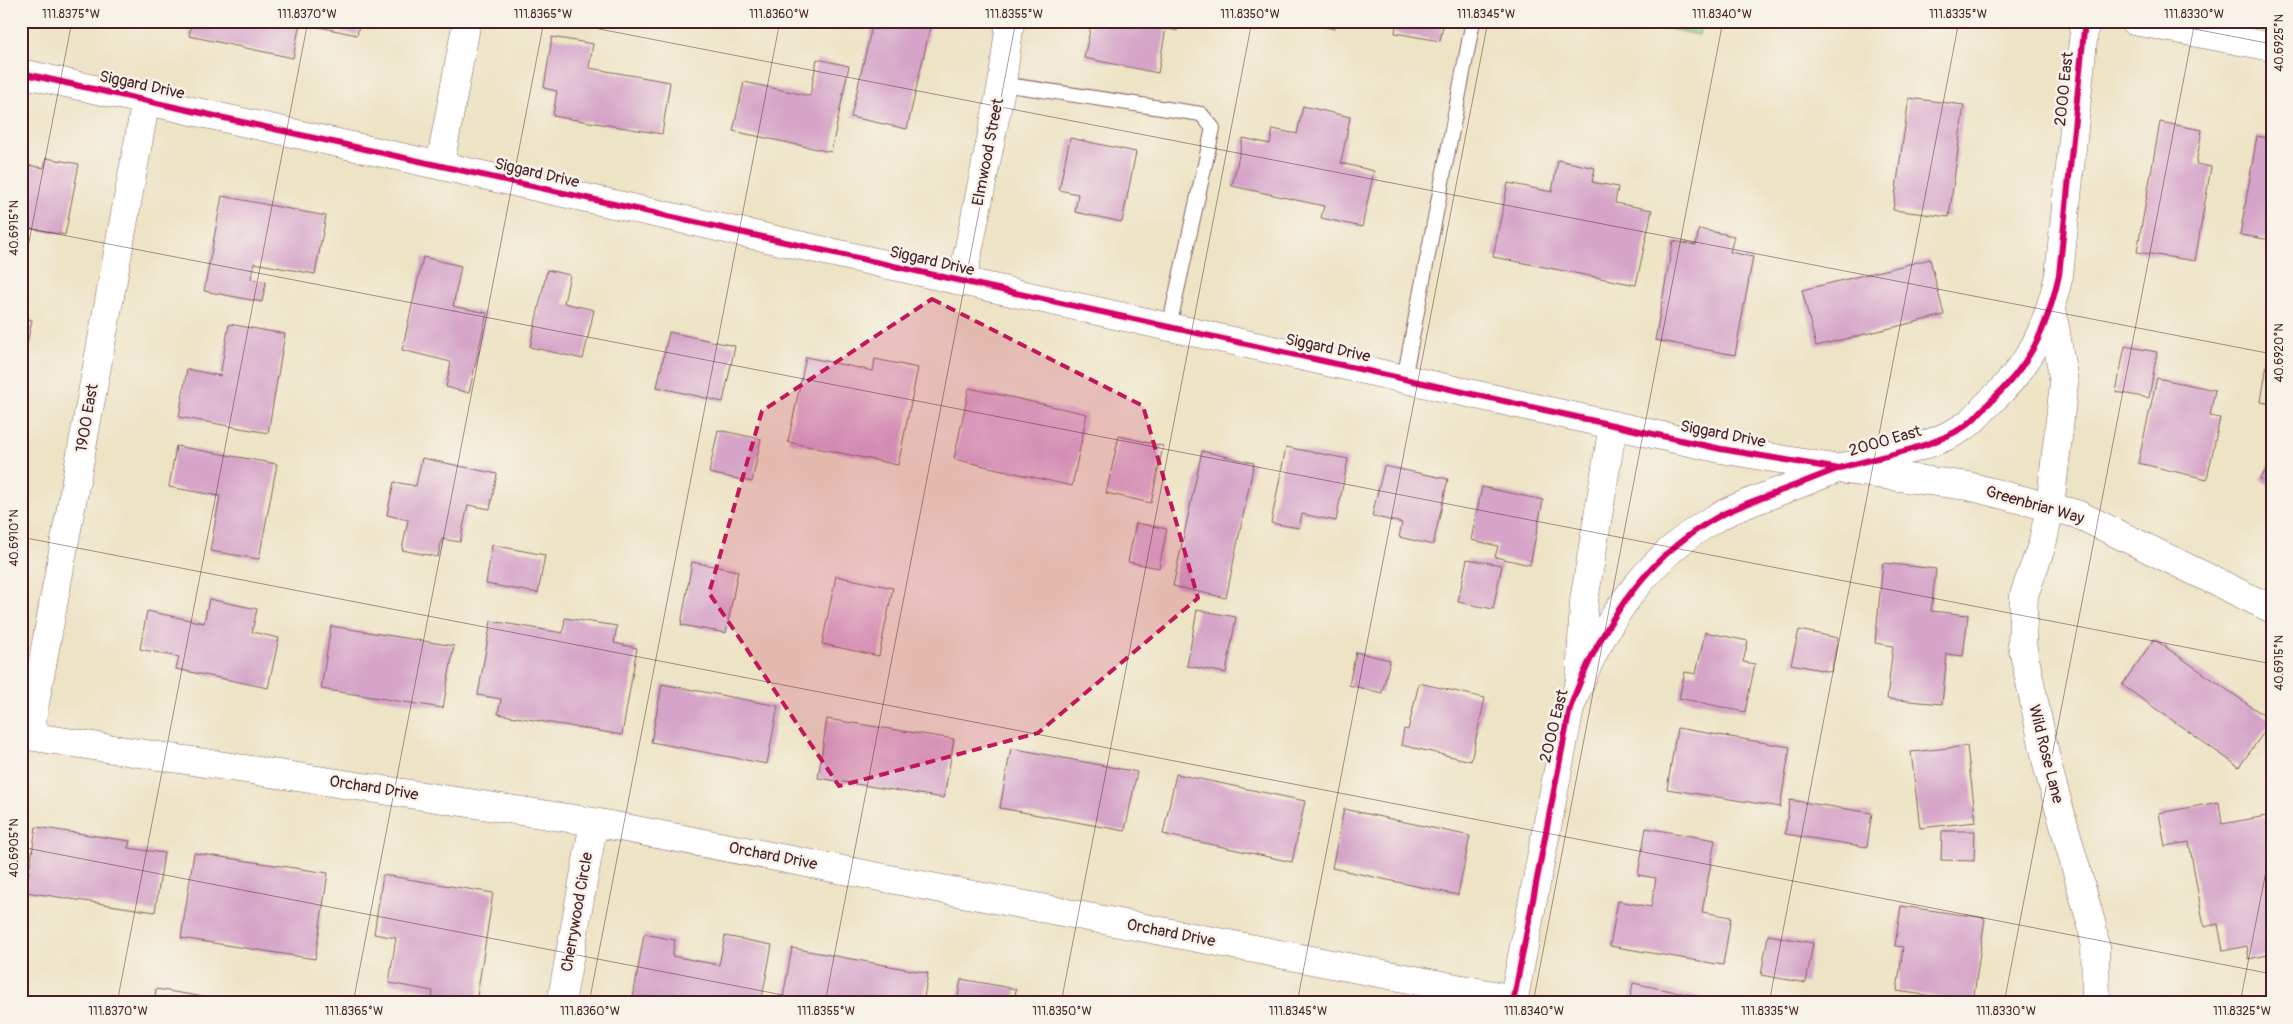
<svg xmlns="http://www.w3.org/2000/svg" width="2293" height="1024" viewBox="0 0 2293 1024" font-family="Pangolin,sans-serif">
<style>
.green{fill:#92d994;stroke:#6e7c60}
.building{fill:#d5a4c8}
.lines{fill:none;stroke-linecap:round;stroke-linejoin:round}
.service-casing{stroke:#836461;stroke-width:16}
.minor-casing{stroke:#836461;stroke-width:29}
.tertiary-casing{stroke:#836461;stroke-width:29}
.service{stroke:#fff;stroke-width:14}
.minor{stroke:#fff;stroke-width:28}
.tertiary{stroke:#fff;stroke-width:28}
.cycleway-casing{stroke:#f7f3e8;stroke-width:9}
.cycleway{stroke:#d6006c;stroke-width:6}
.marked{fill:#c2185b;fill-opacity:0.2;stroke:#c2185b;stroke-width:4;stroke-dasharray:10 6;stroke-linejoin:round}
.ticks{fill:none;stroke:#4a1f2b;stroke-width:1;stroke-opacity:0.45}
.labels{text-anchor:middle;dominant-baseline:central;stroke-width:5;stroke-linejoin:round;paint-order:stroke}
.street-label{font-size:16px;fill:#4a1f2b;stroke:#f7f3e8}
.neatline{fill:none;stroke:#4a1f2b;stroke-width:2}
.ticks-label{font-size:12px;text-anchor:middle;fill:#4a1f2b}
</style>
<rect width="100%" height="100%" fill="#f7f3e8"/>
<filter id="ink" filterUnits="userSpaceOnUse"><feTurbulence type="fractalNoise" baseFrequency=".02" numOctaves="2"/><feDisplacementMap in="SourceGraphic" scale="10" xChannelSelector="R" yChannelSelector="G"/><feConvolveMatrix kernelMatrix="1 2 1 2 8 2 1 2 1" color-interpolation-filters="sRGB"/></filter>
<filter id="wash" filterUnits="userSpaceOnUse"><feTurbulence type="fractalNoise" baseFrequency=".0096" numOctaves="4" result="noise"/><feDisplacementMap in="SourceGraphic" scale="20" xChannelSelector="R" yChannelSelector="G"/><feGaussianBlur stdDeviation="1.12" result="paint"/><feColorMatrix in="noise" values="0 0 0 0 0 0 0 0 0 0 0 0 0 0 0 0 0 1.4 0 .05"/><feComposite in="paint" operator="in"/></filter>
<g filter="url(#wash)">
<rect width="100%" height="100%" fill="#ede3c5"/>
<path class="green" d="M1628,21H1702L1699,35Z"/>
<g id="blocks">
<path class="building" d="M192,21H360L357,35L300,23L293,58L189,36Z
M873,21H901L930,28L907,129L851,117Z
M1092,21H1179L1177,31L1166,28L1158,73L1084,58Z
M1301,21H1335L1334,29Z
M1397,21H1444L1440,41L1395,33Z
M552,37L593,44L589,68L670,82L662,134L553,116L557,91L544,88Z
M817,59L849,66L831,152L733,131L744,82L810,96Z
M1909,98L1964,105L1949,217L1893,210Z
M1303,106L1350,117L1341,163L1374,171L1362,227L1321,218L1324,206L1232,186L1243,138L1270,144L1273,129L1297,134Z
M2160,122L2202,130L2196,164L2211,167L2195,261L2137,252Z
M2257,136L2272,139V240L2240,235Z
M1070,138L1136,152L1122,222L1075,212L1078,194L1059,190Z
M46,158L79,164L65,235L28,228L21,258V164L44,168Z
M1558,160L1595,168L1592,182L1618,187L1615,203L1652,210L1636,285L1493,257L1508,183L1552,192Z
M222,196L326,216L315,274L254,263L251,279L266,282L262,302L204,291Z
M1699,229L1734,236L1730,252L1753,257L1735,355L1655,340L1673,241L1696,245Z
M423,257L461,266L453,306L487,313L469,393L446,387L451,362L402,350Z
M1930,259L1944,315L1816,346L1802,290Z
M547,270L570,275L564,303L594,310L583,359L530,347Z
M21,318L32,320L22,367H21Z
M229,324L285,334L268,433L179,417L187,369L220,376Z
M669,332L735,346L723,402L657,387Z
M2125,346L2157,352L2149,398L2116,392Z
M806,357L873,371L875,359L918,368L898,465L788,442Z
M2268,358L2272,359V404L2261,402Z
M2157,378L2215,390L2210,416L2220,418L2207,479L2138,463Z
M969,388L1087,414L1072,486L954,459Z
M718,430L761,439L752,482L709,473Z
M1119,436L1163,446L1151,503L1106,493Z
M176,446L277,464L259,559L210,551L220,496L169,487Z
M1286,447L1348,459L1336,521L1302,514L1299,528L1271,523Z
M1202,451L1254,463L1226,598L1173,586Z
M422,458L497,474L490,509L468,505L460,542L442,539L438,557L402,550L408,520L387,515L394,482L416,486Z
M2272,461V487L2260,479Z
M1384,466L1448,479L1433,545L1399,537L1402,523L1372,516Z
M1482,487L1543,500L1530,565L1495,557L1498,546L1471,540Z
M1136,523L1167,529L1159,568L1128,562Z
M492,545L545,555L538,593L486,584Z
M1467,559L1502,565L1493,609L1458,602Z
M692,562L738,571L726,633L681,625Z
M1883,563L1936,569L1931,611L1968,615L1963,656L1947,654L1942,704L1887,699L1893,646L1875,643Z
M836,576L893,588L879,656L822,644Z
M209,599L257,609L252,632L279,638L268,688L176,669L179,657L140,649L147,611L204,623Z
M1197,610L1236,617L1226,673L1187,666Z
M565,618L617,626L614,643L637,648L622,735L498,714L501,699L478,695L491,621L563,633Z
M331,626L454,646L443,708L321,689Z
M1799,630L1838,638L1831,672L1791,664Z
M1705,632L1748,641L1743,662L1755,664L1745,712L1679,698L1685,672L1696,674Z
M2154,639L2272,721L2239,767L2122,685Z
M1356,652L1390,660L1382,693L1349,685Z
M1419,683L1485,698L1471,761L1401,745L1404,729L1408,730Z
M662,684L778,706L767,764L651,742Z
M827,719L954,739L944,798L818,778Z
M1677,728L1790,747L1780,807L1667,789Z
M1967,746L1976,822L1920,828L1911,752Z
M1011,748L1137,772L1125,831L1000,808Z
M1176,774L1305,801L1292,862L1163,834Z
M1790,800L1872,813L1867,847L1785,834Z
M2219,802L2222,824L2272,815V954L2249,959L2247,946L2223,951L2218,924L2204,927L2189,842L2165,846L2159,813Z
M1344,809L1470,836L1458,895L1332,868Z
M36,827L130,841L128,848L164,853L155,912L26,892Z
M1646,828L1715,840L1702,912L1731,917L1723,965L1610,946L1618,901L1651,907L1656,878L1638,875Z
M1942,831H1975L1974,861L1941,860Z
M194,853L328,873L315,959L181,938Z
M383,875L493,893L476,1003H457L432,999L433,991L389,983L396,938L374,934Z
M1901,906L1985,918L1973,1002L1897,991L1903,947L1895,946Z
M644,934L675,940L672,956L719,965L725,936L772,945L761,1003H632Z
M1768,935L1813,943L1806,983L1761,975Z
M792,948L928,973L923,1003H782Z
M961,979L1016,989L1014,1003H957Z
M1633,983L1723,1002V1003H1629Z
M156,989L234,1002V1003H154Z"/>
</g>
</g>
<g filter="url(#ink)">
<use href="#blocks" fill-opacity="0" stroke="#836461" stroke-width="1"/>
<g class="lines">
<defs>
<path id="service" d="M1002,84L1201,114L1213,128L1169,327
M1404,379L1473,21"/>
<path id="minor" d="M2134,21L2272,47
M440,165L467,21
M962,282L1002,84L1010,21
M1839,469L1968,486L2077,514L2272,609
M2050,507L2042,545L2024,595L2022,644L2048,768L2092,926L2095,944L2096,1003
M1580,682L1584,601L1613,425
M21,735L594,822L1514,999
M29,736L146,100
M561,1003L594,822"/>
<path id="tertiary" d="M21,73L1721,449L1839,469
M2050,507L2064,383L2052,308
M1513,1003L1570,708C1597,633 1642,560 1714,519C1734,507 1758,500 1780,491C1800,484 1820,475 1840,468C1877,457 1931,448 1962,428C1972,423 1980,412 1987,405C2030,365 2046,332 2059,275L2085,21"/>
</defs>
<use href="#service" class="service-casing"/>
<use href="#minor" class="minor-casing"/>
<use href="#tertiary" class="tertiary-casing"/>
<use href="#service" class="service"/>
<use href="#minor" class="minor"/>
<use href="#tertiary" class="tertiary"/>
<defs>
<path id="cycleway" d="M21,73L1721,449L1839,469
M1513,1003L1570,708C1597,633 1642,560 1714,519C1734,507 1758,500 1780,491C1800,484 1820,475 1840,468C1877,457 1931,448 1962,428C1972,423 1980,412 1987,405C2030,365 2046,332 2059,275L2085,21"/>
</defs>
<use href="#cycleway" class="cycleway-casing"/>
<use href="#cycleway" class="cycleway"/>
</g>
</g>
<path class="marked" d="M932,299L1143,406L1198,598L1038,733L839,786L709,593L762,411Z"/>
<path class="ticks" d="M558,21L2272,354M2153,21L2272,44M21,227L2272,664M21,283L72,21M21,537L2272,974M21,847L824,1003M117,1003L308,21M353,1003L544,21M589,1003L780,21M825,1003L1016,21M1061,1003L1252,21M1297,1003L1488,21M1533,1003L1723,21M1769,1003L1959,21M2004,1003L2195,21M2240,1003L2272,841"/>
<g class="labels">
<g class="street-label">
<text transform="translate(142 85) rotate(12)">Siggard Drive</text>
<text transform="translate(2064 89) rotate(-84)">2000 East</text>
<text transform="translate(988 152) rotate(-79)">Elmwood Street</text>
<text transform="translate(537 173) rotate(13)">Siggard Drive</text>
<text transform="translate(932 261) rotate(13)">Siggard Drive</text>
<text transform="translate(1328 348) rotate(12)">Siggard Drive</text>
<text transform="translate(87 418) rotate(-80)">1900 East</text>
<text transform="translate(1723 434) rotate(11)">Siggard Drive</text>
<text transform="translate(1885 441) rotate(-16)">2000 East</text>
<text transform="translate(2035 505) rotate(16)">Greenbriar Way</text>
<text transform="translate(1554 726) rotate(-76)">2000 East</text>
<text transform="translate(2046 754) rotate(76)">Wild Rose Lane</text>
<text transform="translate(374 788) rotate(9)">Orchard Drive</text>
<text transform="translate(773 856) rotate(11)">Orchard Drive</text>
<text transform="translate(577 912) rotate(-80)">Cherrywood Circle</text>
<text transform="translate(1171 933) rotate(11)">Orchard Drive</text>
</g>
</g>
<rect width="2293" height="1024" fill="none" stroke="#f7f3e8" stroke-width="55"/>
<rect x="28" y="28" width="2238" height="968" class="neatline"/>
<g class="ticks-label">
<text x="71" y="18">111.8375°W</text>
<text x="307" y="18">111.8370°W</text>
<text x="543" y="18">111.8365°W</text>
<text x="779" y="18">111.8360°W</text>
<text x="1014" y="18">111.8355°W</text>
<text x="1250" y="18">111.8350°W</text>
<text x="1486" y="18">111.8345°W</text>
<text x="1722" y="18">111.8340°W</text>
<text x="1958" y="18">111.8335°W</text>
<text x="2194" y="18">111.8330°W</text>
<text transform="translate(2279 43) rotate(-90)" y="4">40.6925°N</text>
<text transform="translate(14 228) rotate(-90)" y="4">40.6915°N</text>
<text transform="translate(2279 353) rotate(-90)" y="4">40.6920°N</text>
<text transform="translate(14 538) rotate(-90)" y="4">40.6910°N</text>
<text transform="translate(2279 663) rotate(-90)" y="4">40.6915°N</text>
<text transform="translate(14 848) rotate(-90)" y="4">40.6905°N</text>
<text x="118" y="1015">111.8370°W</text>
<text x="354" y="1015">111.8365°W</text>
<text x="590" y="1015">111.8360°W</text>
<text x="826" y="1015">111.8355°W</text>
<text x="1062" y="1015">111.8350°W</text>
<text x="1298" y="1015">111.8345°W</text>
<text x="1534" y="1015">111.8340°W</text>
<text x="1770" y="1015">111.8335°W</text>
<text x="2006" y="1015">111.8330°W</text>
<text x="2242" y="1015">111.8325°W</text>
</g>
</svg>
